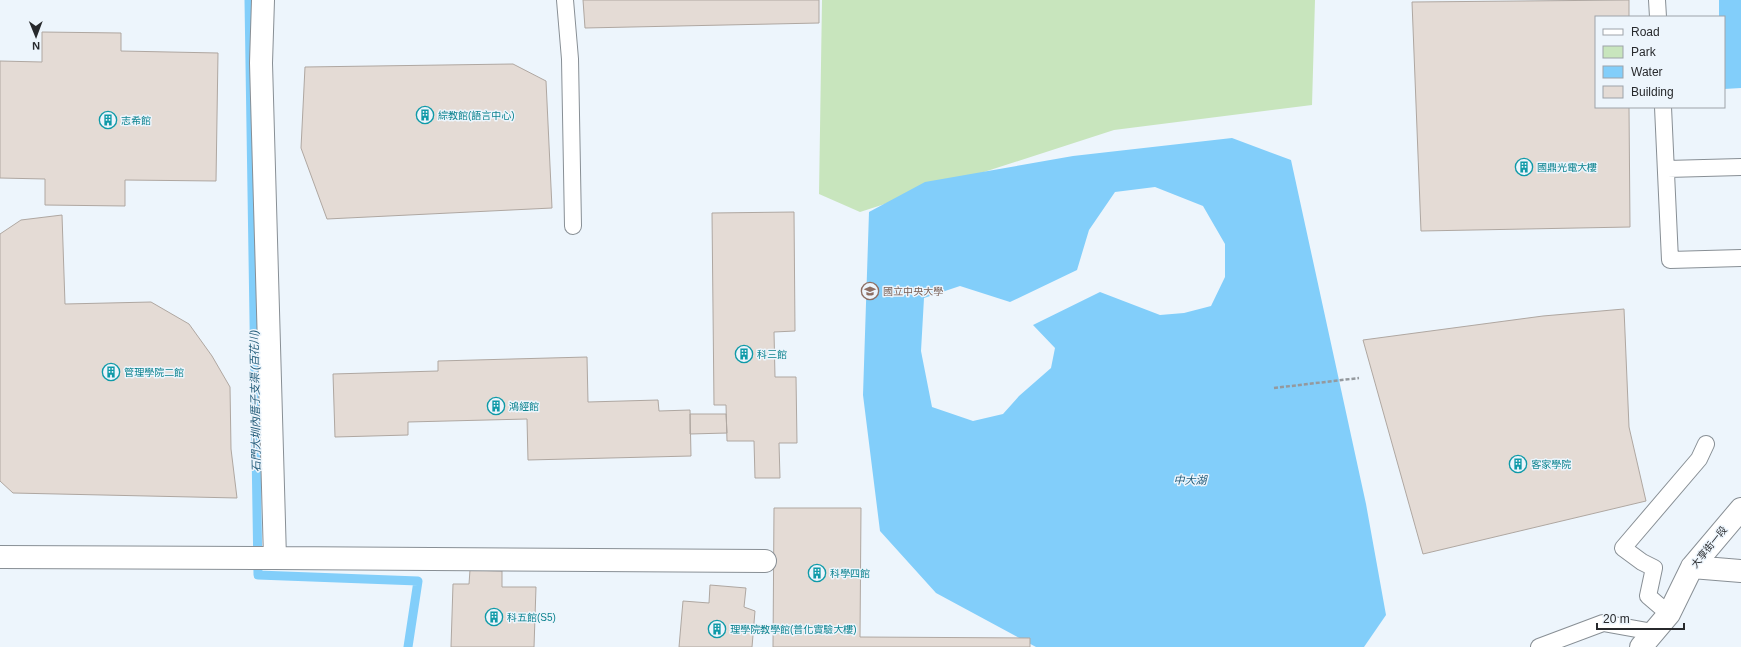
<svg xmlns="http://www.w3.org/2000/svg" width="1741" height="647" viewBox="0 0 1741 647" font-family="Helvetica,'Noto Sans TC',sans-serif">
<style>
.green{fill:#c8e5bd}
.water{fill:#82cefa;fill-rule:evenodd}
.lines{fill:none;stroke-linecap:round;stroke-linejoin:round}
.stream{stroke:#82cefa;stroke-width:9}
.building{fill:#e4dbd5;stroke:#afa7a1}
.service-casing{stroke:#888f95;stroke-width:18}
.minor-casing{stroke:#888f95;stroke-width:24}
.path{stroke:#94999e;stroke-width:2.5;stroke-dasharray:4 2;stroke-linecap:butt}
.service{stroke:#fff;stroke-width:16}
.minor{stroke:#fff;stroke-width:22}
.labels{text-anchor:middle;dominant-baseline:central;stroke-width:3;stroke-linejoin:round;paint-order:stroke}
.culture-label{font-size:10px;fill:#0d838f;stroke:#edf5fc;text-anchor:start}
.education-label{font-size:10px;fill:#785e54;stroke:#edf5fc;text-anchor:start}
.street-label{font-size:10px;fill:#27292c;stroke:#edf5fc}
.water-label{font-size:11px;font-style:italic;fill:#245d7b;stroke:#edf5fc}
</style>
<rect width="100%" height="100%" fill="#edf5fc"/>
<path class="green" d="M822,0H1315L1312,105L1114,130L860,212L819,194Z"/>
<path class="water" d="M1719,0H1741V88L1724,89V17H1719Z
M1232,138L1291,160L1366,504L1386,615L1364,647H1036L936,593L880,531L863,395L869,212L925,182L1073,156ZM1155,187L1203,206L1225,244V277L1211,306L1184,313L1160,315L1100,292L1033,325L1055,348L1051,368L1019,396L1003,414L973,421L932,407L921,351L924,298L960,286L1010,302L1077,270L1089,230L1115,192Z"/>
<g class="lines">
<path class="stream" d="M249,0L258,575L418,581L408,647"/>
</g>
<path class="building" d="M583,0H819V23L585,28Z
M1629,0V17H1596V107H1629L1630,227L1421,231L1412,2Z
M42,32L121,33V51L218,53L216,181L125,180V206L45,205V179L0,178V61L42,62Z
M513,64L546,81L552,208L327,219L301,148L305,67Z
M794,212L795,331L774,332L775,377H796L797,443H779L780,478H755L754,441H727L726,405H714L712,213Z
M62,215L65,304L151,302L189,324L212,356L230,387L231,449L237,498L13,493L0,481V234L21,220Z
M1624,309L1629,427L1646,501L1423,554L1363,340L1543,316Z
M587,357L588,402L658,400L659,411L690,410L691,456L528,460L527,419L408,422V435L335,437L333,374L438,371V361Z
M690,414H726L727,433L690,434Z
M774,508H861L860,637L1030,638V647H773Z
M470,570L502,571V587H536L534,647H451L453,584H469Z
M710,585L746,588L744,607L755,611L752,647H679L683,601L709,603Z"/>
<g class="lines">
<defs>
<path id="service" d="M565,0L570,59L573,226
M1657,0L1658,17
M1663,107L1670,260L1741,258
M1667,169L1741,167
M1669,614L1648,596L1654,568L1642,562L1623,548L1699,459L1706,444
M1539,647L1603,623L1653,632"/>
<path id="minor" d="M263,0L261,63L275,558L765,561
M0,557L275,558
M1692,567L1741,571
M1641,647L1669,614L1692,567L1741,509"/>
</defs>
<use href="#service" class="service-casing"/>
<use href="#minor" class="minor-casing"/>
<path class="path" d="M1274,388L1359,378"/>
<use href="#service" class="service"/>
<use href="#minor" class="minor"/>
</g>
<defs>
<symbol id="building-ring" viewBox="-11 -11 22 22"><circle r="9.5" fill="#edf5fc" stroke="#0f9aa8" stroke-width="1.5"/><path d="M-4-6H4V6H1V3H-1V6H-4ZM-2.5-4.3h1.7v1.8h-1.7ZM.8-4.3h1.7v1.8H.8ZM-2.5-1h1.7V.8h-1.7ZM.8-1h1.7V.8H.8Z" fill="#0f9aa8"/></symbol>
<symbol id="university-ring" viewBox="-11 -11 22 22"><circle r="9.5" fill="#edf5fc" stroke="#8d6e63" stroke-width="1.5"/><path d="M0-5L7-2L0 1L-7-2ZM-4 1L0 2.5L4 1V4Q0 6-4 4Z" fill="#8d6e63"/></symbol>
</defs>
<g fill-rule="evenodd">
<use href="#building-ring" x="415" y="105" width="20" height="20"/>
<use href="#building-ring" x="98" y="110" width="20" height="20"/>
<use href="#building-ring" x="1514" y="157" width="20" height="20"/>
<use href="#university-ring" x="860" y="281" width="20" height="20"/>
<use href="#building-ring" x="734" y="344" width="20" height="20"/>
<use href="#building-ring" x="101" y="362" width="20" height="20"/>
<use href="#building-ring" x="486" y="396" width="20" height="20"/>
<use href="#building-ring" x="1508" y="454" width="20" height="20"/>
<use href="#building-ring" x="807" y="563" width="20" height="20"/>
<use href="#building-ring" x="484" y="607" width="20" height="20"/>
<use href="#building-ring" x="707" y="619" width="20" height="20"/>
</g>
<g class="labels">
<g class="culture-label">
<text x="438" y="115">綜教館(語言中心)</text>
<text x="121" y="120">志希館</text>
<text x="1537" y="167">國鼎光電大樓</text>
<text x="757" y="354">科三館</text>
<text x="124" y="372">管理學院二館</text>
<text x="509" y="406">鴻經館</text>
<text x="1531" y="464">客家學院</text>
<text x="830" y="573">科學四館</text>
<text x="507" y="617">科五館(S5)</text>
<text x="730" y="629">理學院教學館(普化實驗大樓)</text>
</g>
<g class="education-label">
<text x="883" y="291">國立中央大學</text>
</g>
<g class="street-label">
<text transform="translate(1709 547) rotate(-51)">大享街一段</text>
</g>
<g class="water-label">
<text transform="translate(255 401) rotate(-91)">石門大圳內厝子支渠 (百花川)</text>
<text x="1190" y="480">中大湖</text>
</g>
</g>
<rect x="1595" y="16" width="130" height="92" fill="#edf5fc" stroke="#9ea3a9"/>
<rect x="1603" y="29" width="20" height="6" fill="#ffffff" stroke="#9ea3a9"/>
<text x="1631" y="36" font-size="12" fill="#27292c">Road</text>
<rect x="1603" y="46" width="20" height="12" fill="#c8e5bd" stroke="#9ea3a9"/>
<text x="1631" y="56" font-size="12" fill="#27292c">Park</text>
<rect x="1603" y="66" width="20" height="12" fill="#82cefa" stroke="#9ea3a9"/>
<text x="1631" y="76" font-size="12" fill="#27292c">Water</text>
<rect x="1603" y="86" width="20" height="12" fill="#e4dbd5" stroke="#9ea3a9"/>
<text x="1631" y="96" font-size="12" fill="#27292c">Building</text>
<g transform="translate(36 36) rotate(179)" stroke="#edf5fc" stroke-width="3" paint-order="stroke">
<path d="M0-3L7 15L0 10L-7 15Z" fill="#27292c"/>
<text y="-6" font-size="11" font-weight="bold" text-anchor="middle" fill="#27292c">N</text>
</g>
<path d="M1597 623v6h87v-6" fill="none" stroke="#27292c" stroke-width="2"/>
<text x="1603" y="623" font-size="12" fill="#27292c" stroke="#edf5fc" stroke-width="3" paint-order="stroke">20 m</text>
</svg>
